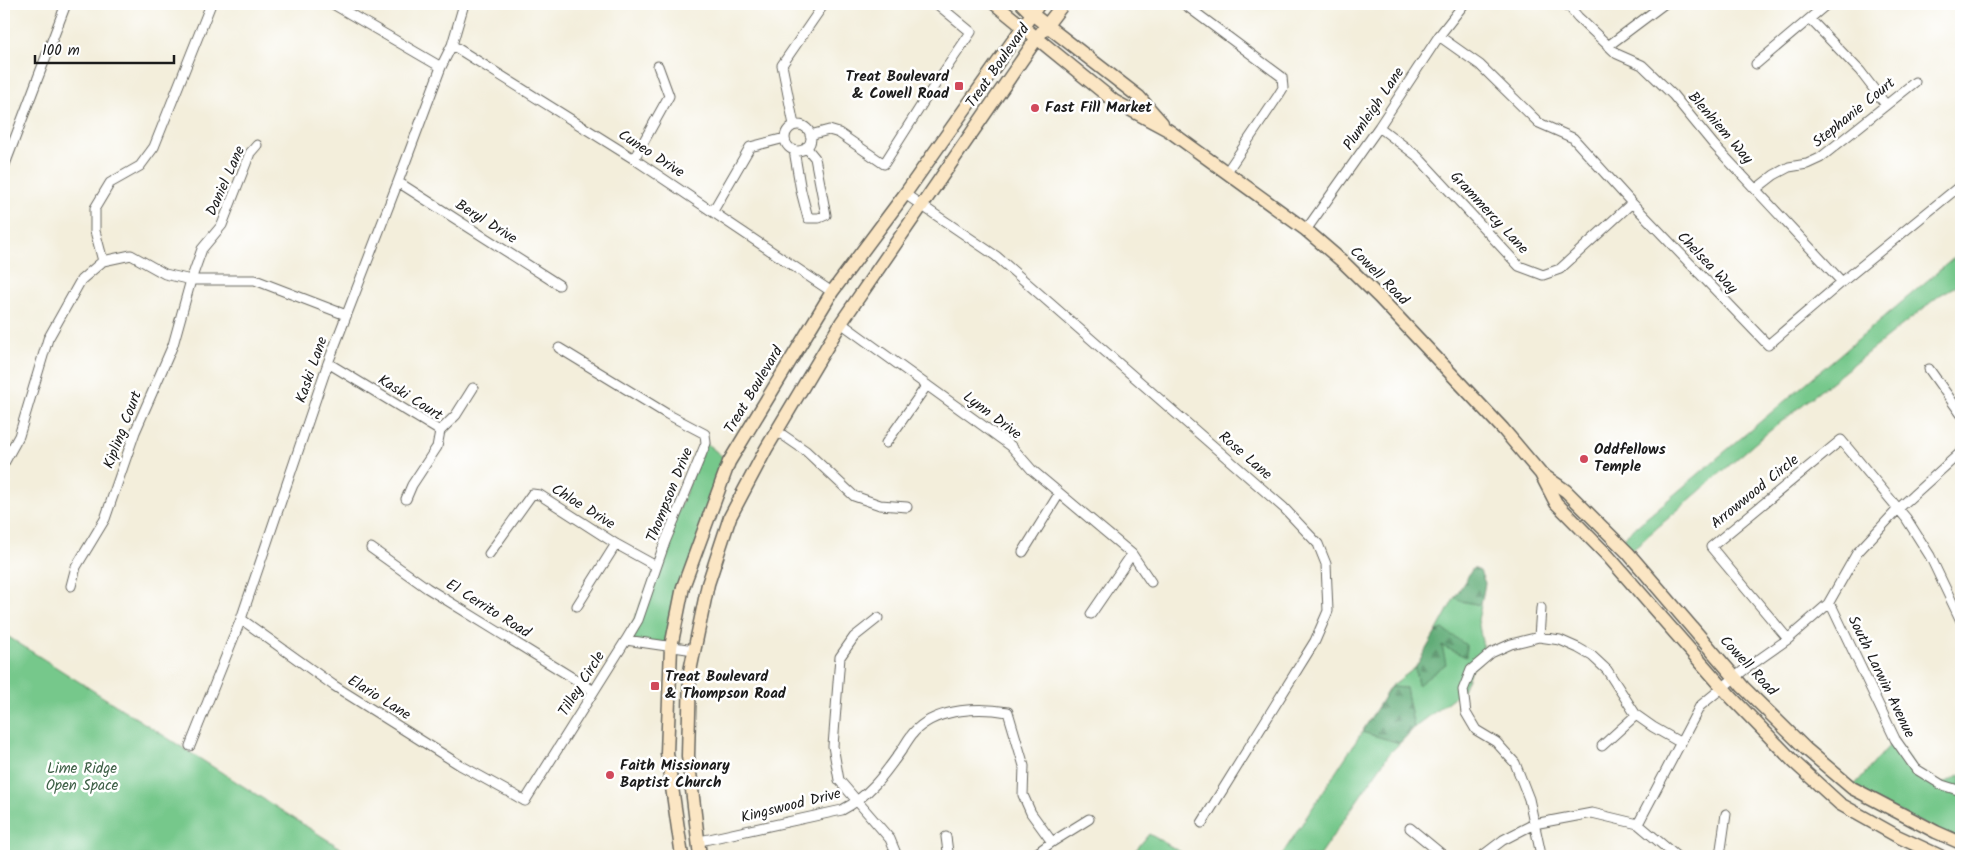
<svg xmlns="http://www.w3.org/2000/svg" width="1965" height="860" viewBox="0 0 1965 860" font-family="Kalam,sans-serif">
<style>
.green{fill:#76c88b;stroke:#497254}
.forest{fill:url(#forest-firs);stroke:#3e644a}
.lines{fill:none;stroke-linecap:round;stroke-linejoin:round}
.street-casing{stroke:#67665f;stroke-width:11}
.secondary-casing{stroke:#67665f;stroke-width:15}
.street{stroke:#fff;stroke-width:9}
.secondary{stroke:#fbe6c4;stroke-width:12}
.poi-dot{fill:#d1495b;stroke:#fff;stroke-width:2}
.labels{text-anchor:middle;dominant-baseline:central;stroke-width:5;stroke-linejoin:round;paint-order:stroke}
.street-label{font-size:15px;fill:#1c1c1c;stroke:#fff}
.poi-label{font-size:15px;font-weight:bold;fill:#1c1c1c;stroke:#fff;text-anchor:start}
.park-label{font-size:15px;fill:#406148;stroke:#fff}
</style>
<defs>
<pattern id="forest-firs" width="22" height="20" patternUnits="userSpaceOnUse" patternTransform="scale(1.25)"><rect width="22" height="20" fill="#60ac77"/><path d="M5 1l3.5 6h-7zM16 11l3.5 6h-7z" fill="#4e8b61"/></pattern>
</defs>
<rect width="100%" height="100%" fill="#fff"/>
<filter id="ink" filterUnits="userSpaceOnUse"><feTurbulence type="fractalNoise" baseFrequency=".02" numOctaves="2"/><feDisplacementMap in="SourceGraphic" scale="10" xChannelSelector="R" yChannelSelector="G"/><feConvolveMatrix kernelMatrix="1 2 1 2 8 2 1 2 1" color-interpolation-filters="sRGB"/></filter>
<filter id="wash" filterUnits="userSpaceOnUse"><feTurbulence type="fractalNoise" baseFrequency=".0096" numOctaves="4" result="noise"/><feDisplacementMap in="SourceGraphic" scale="20" xChannelSelector="R" yChannelSelector="G"/><feGaussianBlur stdDeviation="1.12" result="paint"/><feColorMatrix in="noise" values="0 0 0 0 0 0 0 0 0 0 0 0 0 0 0 0 0 1.4 0 .05"/><feComposite in="paint" operator="in"/></filter>
<g filter="url(#wash)">
<rect width="100%" height="100%" fill="#f3eedb"/>
<path class="green" d="M1961,252V283L1940,295L1761,438L1628,553L1618,542Z
M706,443L729,462L683,587L671,647L626,640Z
M1455,597L1461,601L1481,605L1478,620L1485,658L1471,670L1463,690L1414,728L1406,688L1390,687L1415,668L1418,685L1442,646L1443,629L1436,632Z
M4,634L353,856H4Z
M1362,732L1400,743L1389,754L1319,856H1281Z
M1895,739L1916,769L1942,784L1961,774V843L1852,788Z
M1149,834L1188,856H1131Z"/>
<path class="forest" d="M1473,568L1480,571L1485,583L1481,605L1461,601L1455,597Z
M1443,629L1466,645V657L1442,646L1446,664L1418,685L1415,668L1436,632Z
M1390,687L1406,688L1414,728L1400,743L1362,732Z"/>
</g>
<g filter="url(#ink)">
<g class="lines">
<defs>
<path id="street" d="M333,4L441,67
M1184,4L1282,77L1283,88L1278,96L1226,173
M1567,4L1578,17L1617,54L1642,65L1673,95L1714,145L1842,282
M1810,19L1860,71L1886,105
M1439,36L1480,65L1539,123L1573,138L1632,203L1768,345L1842,282L1961,185
M452,45L634,159L832,292
M1608,46L1664,4
M1756,64L1827,4
M794,125L782,65L824,4
M785 138a13 13 0 1 1 26 0a13 13 0 1 1-26 0Z
M1379,127L1417,156L1519,266L1543,275L1560,269L1632,203
M810,135L829,130L839,133L884,164L924,101L971,32L937,4
M794,150L801,191L808,218H819L826,215L815,158L806,147
M634,159L669,96L658,66
M4,167L66,4
M398,182L559,285
M1756,189L1774,175L1789,167L1807,164L1820,158L1915,82
M905,194L996,256L1284,508L1318,544L1326,564L1328,611L1315,641L1202,823
M713,211L750,147L785,138
M1306,230L1379,127L1439,36L1464,4
M103,261L95,231V208L110,183L140,166L154,147L211,4
M841,323L1011,446L1032,470L1132,554L1151,582
M559,348L667,414L705,434L706,443L665,542L638,620L626,640
M328,363L440,431
M1929,369L1961,414
M440,431L456,415L473,388
M777,431L806,451L854,496L880,505L907,507
M886,443L927,385
M4,463L19,436L48,339L81,280L103,261L131,255L165,274L191,280H255L346,315
M406,499L412,485L437,447L440,431
M371,548L427,588L594,691
M1023,552L1059,494
M489,554L532,494L540,495L616,544L656,566
M71,586L76,567L105,519L135,432L173,345L191,280L202,249L222,225L250,153L257,145
M1828,604L1833,609L1895,739L1916,769L1942,785L1961,791
M577,606L616,544
M1091,614L1132,554
M878,618L854,637L840,657L833,746L839,780L890,839L897,856
M241,619L333,685L460,765L507,791
M1539,637L1541,608
M1788,639L1711,547L1841,440L1906,518L1930,556L1961,621
M190,746L241,619L328,363L398,182L441,67L452,45L464,4
M1602,746L1636,715
M511,793L525,801L626,640L694,650
M1638,824L1700,706L1744,670L1788,639L1828,604L1857,553L1898,509L1961,452
M1410,828L1444,856
M946,837L948,852L946,856
M700,841L842,810C869,796 884,775 901,751C906,744 910,735 917,729C940,708 980,707 1008,712L1024,766L1023,795L1031,813L1052,842
M1033,856L1052,842L1089,819
M1482,856L1503,840L1534,824L1592,813L1638,824L1676,856
M1539,856L1540,850L1529,799L1515,763L1496,742L1476,730L1466,713L1463,690L1471,670L1491,653L1511,644L1539,637L1560,640L1578,648L1592,656L1607,670L1636,715L1653,727L1681,743
M1720,856L1726,814"/>
<path id="secondary" d="M995,4L1114,101L1168,130L1306,230L1342,261L1379,297L1503,429L1541,474L1556,503L1608,556L1731,697L1794,762L1840,804L1897,836L1940,856
M1022,4L1032,14L1139,97L1162,123
M1543,475L1566,491L1628,553L1743,687L1806,749L1852,788L1936,832L1961,843
M682,856L667,753L671,647L683,587L729,462L832,292L905,194L1039,4
M700,856L688,756L690,671L708,584L730,517L766,449L841,323L1037,38L1063,4"/>
</defs>
<use href="#street" class="street-casing"/>
<use href="#secondary" class="secondary-casing"/>
<use href="#street" class="street"/>
<use href="#secondary" class="secondary"/>
</g>
</g>
<g class="poi-dot">
<rect x="954" y="81" width="10" height="10" rx="2.5"/>
<circle cx="1035" cy="108" r="5"/>
<circle cx="1584" cy="459" r="5"/>
<rect x="650" y="681" width="10" height="10" rx="2.5"/>
<circle cx="610" cy="775" r="5"/>
</g>
<g class="labels">
<g class="street-label">
<text transform="translate(998 66) rotate(-55)">Treat Boulevard</text>
<text transform="translate(1374 109) rotate(-56)">Plumleigh Lane</text>
<text transform="translate(1854 113) rotate(-39)">Stephanie Court</text>
<text transform="translate(1720 128) rotate(49)">Blenhiem Way</text>
<text transform="translate(651 154) rotate(33)">Cuneo Drive</text>
<text transform="translate(226 181) rotate(-66)">Daniel Lane</text>
<text transform="translate(1489 213) rotate(47)">Grammercy Lane</text>
<text transform="translate(486 222) rotate(32)">Beryl Drive</text>
<text transform="translate(1707 263) rotate(46)">Chelsea Way</text>
<text transform="translate(1379 276) rotate(45)">Cowell Road</text>
<text transform="translate(312 370) rotate(-71)">Kaski Lane</text>
<text transform="translate(754 390) rotate(-59)">Treat Boulevard</text>
<text transform="translate(410 398) rotate(32)">Kaski Court</text>
<text transform="translate(992 416) rotate(37)">Lynn Drive</text>
<text transform="translate(123 430) rotate(-69)">Kipling Court</text>
<text transform="translate(1245 456) rotate(41)">Rose Lane</text>
<text transform="translate(1755 492) rotate(-39)">Arrowwood Circle</text>
<text transform="translate(670 495) rotate(-68)">Thompson Drive</text>
<text transform="translate(583 507) rotate(32)">Chloe Drive</text>
<text transform="translate(488 609) rotate(32)">El Cerrito Road</text>
<text transform="translate(1748 666) rotate(47)">Cowell Road</text>
<text transform="translate(1881 677) rotate(64)">South Larwin Avenue</text>
<text transform="translate(582 684) rotate(-58)">Tilley Circle</text>
<text transform="translate(379 698) rotate(32)">Elario Lane</text>
<text transform="translate(791 806) rotate(-14)">Kingswood Drive</text>
</g>
<g class="poi-label">
<text x="949" y="77" text-anchor="end">Treat Boulevard<tspan x="949" dy="17">&amp; Cowell Road</tspan></text>
<text x="1045" y="108">Fast Fill Market</text>
<text x="1594" y="450">Oddfellows<tspan x="1594" dy="17">Temple</tspan></text>
<text x="665" y="677">Treat Boulevard<tspan x="665" dy="17">&amp; Thompson Road</tspan></text>
<text x="620" y="766">Faith Missionary<tspan x="620" dy="17">Baptist Church</tspan></text>
</g>
<g class="park-label">
<text x="82" y="769">Lime Ridge<tspan x="82" dy="17">Open Space</tspan></text>
</g>
</g>
<rect width="1965" height="860" fill="none" stroke="#fff" stroke-width="20"/>
<path d="M35 55v8h139v-8" fill="none" stroke="#1c1c1c" stroke-width="2.5"/>
<text x="42" y="55" font-size="15" fill="#1c1c1c" stroke="#ffffff" stroke-width="4" paint-order="stroke">100 m</text>
</svg>
